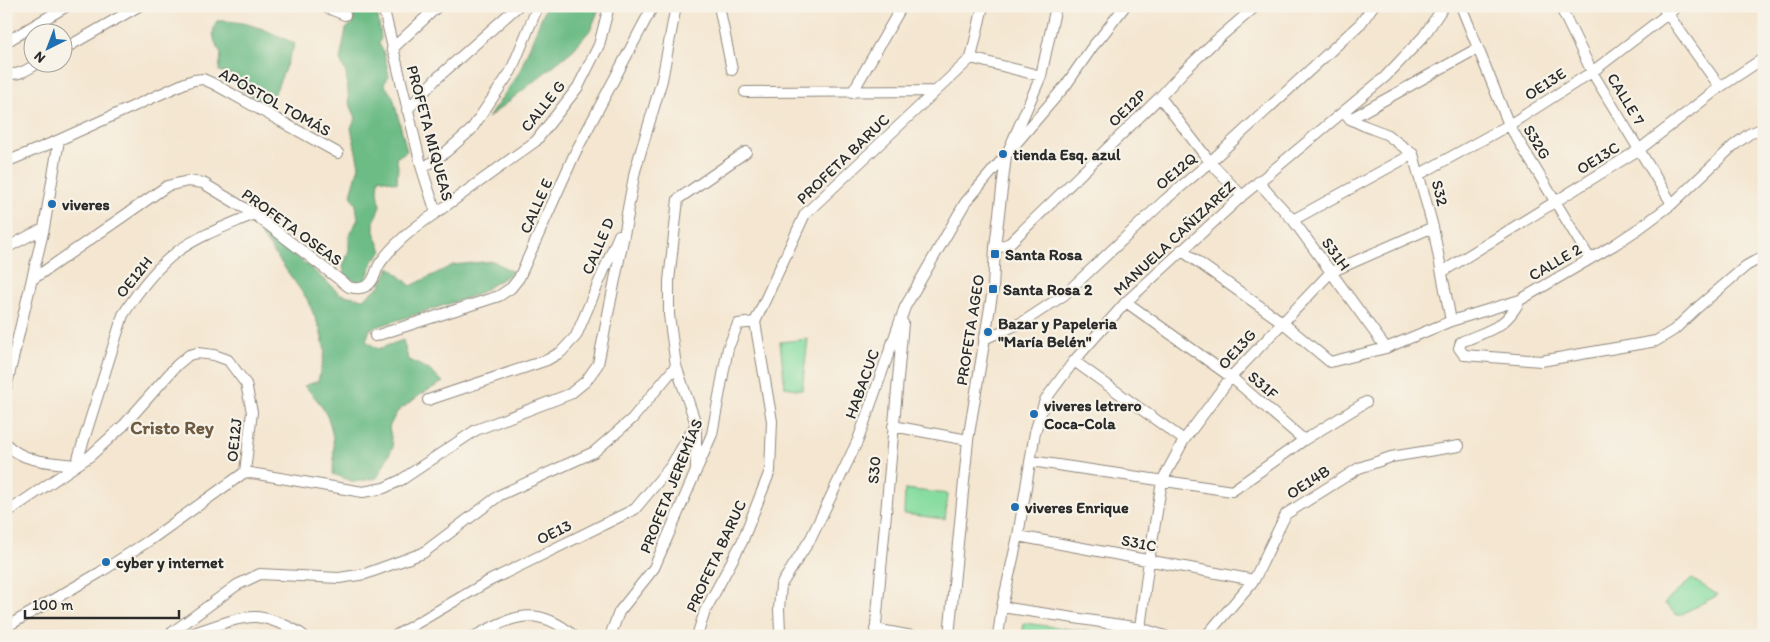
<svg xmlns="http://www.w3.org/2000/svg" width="1770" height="642" viewBox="0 0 1770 642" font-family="Itim,sans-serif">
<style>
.green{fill:#87dda0;stroke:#598466}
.forest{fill:#6dbc86;stroke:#4c7458}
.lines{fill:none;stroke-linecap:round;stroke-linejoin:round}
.minor-casing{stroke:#90887e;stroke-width:12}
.minor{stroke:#fff;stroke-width:10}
.poi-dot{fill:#1f6fb2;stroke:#f7f3e8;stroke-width:2}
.labels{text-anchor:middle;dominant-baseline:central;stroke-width:4.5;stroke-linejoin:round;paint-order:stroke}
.street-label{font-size:16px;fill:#2b2b2b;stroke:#f7f3e8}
.poi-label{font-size:16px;font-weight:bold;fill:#2b2b2b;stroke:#f7f3e8;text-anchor:start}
.quarter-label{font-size:19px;font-weight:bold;fill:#6f5a42;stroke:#f7f3e8}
</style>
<rect width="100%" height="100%" fill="#f7f3e8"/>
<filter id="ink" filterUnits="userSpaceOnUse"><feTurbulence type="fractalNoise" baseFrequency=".02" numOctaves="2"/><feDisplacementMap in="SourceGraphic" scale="10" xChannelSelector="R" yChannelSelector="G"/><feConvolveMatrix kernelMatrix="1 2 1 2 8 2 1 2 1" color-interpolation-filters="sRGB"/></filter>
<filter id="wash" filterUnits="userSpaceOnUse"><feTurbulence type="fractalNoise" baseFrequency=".0096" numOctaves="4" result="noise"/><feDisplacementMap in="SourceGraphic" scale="20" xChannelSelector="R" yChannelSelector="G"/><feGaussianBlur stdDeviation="1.12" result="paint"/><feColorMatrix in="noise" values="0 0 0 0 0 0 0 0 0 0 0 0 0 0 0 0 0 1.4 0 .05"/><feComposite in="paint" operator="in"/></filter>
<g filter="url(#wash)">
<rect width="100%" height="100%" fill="#f4e6d0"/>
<path class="green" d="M808,339L802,390L785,387L780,342Z
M905,489L948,494L945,519L904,514Z
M1692,579L1718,595L1678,616L1664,603Z
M1024,623L1110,634V636H1022Z"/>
<path class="forest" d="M352,6H376L381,37L379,44L384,53L389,76L384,84L393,97L407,151L396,158L398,166L397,183L379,178L378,190L380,206L374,222V232L382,251L373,261L366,280L358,282L345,276L343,266L349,250V236L358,219L356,205L351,195L359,166L351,128L356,118L349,102L346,73L340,60L346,29L354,22Z
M546,6H600L591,29L573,50L488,118L519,73Z
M217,21C246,20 270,31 295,44L270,105L238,88L237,76L219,71L221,53C214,42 210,34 217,21Z
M252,222L312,269L340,294L363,299L380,286L390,267L411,286L453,265L493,261L513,272L476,295L370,329L366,341L378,349L403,340L408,359L429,370L443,382L420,395L397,412L389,427L393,447L377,478L354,482L333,474C335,435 334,414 304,386L318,381L325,351L320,329L307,299Z"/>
</g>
<g filter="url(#ink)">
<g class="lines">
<defs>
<path id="minor" d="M323,6L345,15
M719,6L732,70
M1461,6L1509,125L1590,259
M1560,6L1592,72L1672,204
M1662,6L1720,87
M1763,6L1764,7
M6,42L67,6
M392,49L438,6
M62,50L139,6
M971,58L1041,76
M6,73C18,77 30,68 40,62
M745,92L934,91
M852,93L902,6
M1160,97L1210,162L1242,196
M407,110L436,79L518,6
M1344,111L1350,119L1365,126L1386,134L1413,154L1433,227L1451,321
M1350,119L1478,48
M6,162L59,140L185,83L194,80L203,79L214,84L338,153
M422,169L446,152L471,130L511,71L538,6
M1420,174L1509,125L1592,72L1678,6
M1258,182L1293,220L1386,348
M436,213L536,141L578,87L599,45L609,6
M626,219L635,171L662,80L676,6
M1293,220L1413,154
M995,247H1000L1010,243L1160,97L1183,72L1212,44L1256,6
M6,248L44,228
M1181,250L1282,322L1330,362L1386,348L1451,321L1520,300L1614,245L1641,227L1672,204L1733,146L1749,134L1764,128
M1442,272L1640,149L1720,87L1764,58
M33,279L167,186L188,181L203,183L254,214L349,287C356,289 362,289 368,285C376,280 375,269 381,262C395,242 416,226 436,213L422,169L383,6
M1520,300C1505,329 1489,330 1461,342L1459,348L1464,355L1541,361L1656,341L1674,330L1697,308L1746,266L1764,256
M1126,302L1231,377L1304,440
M375,336L499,296L511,288L519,278L575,153L653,6
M984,339L1023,322L1064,295L1165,200L1210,162L1361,23L1373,6
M1074,361L1184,440
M6,388L44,228L59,140
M428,400L547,360L561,352L576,336L619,235
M893,426L968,440
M6,444C24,463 52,462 76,465
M1031,461L1232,491L1304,440L1366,402
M76,465L123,315C138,291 155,268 178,251C200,235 229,225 254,214
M696,471V424L676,366L669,315V281L678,199L746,152
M245,472L363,492L384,488L401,480L476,430L570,394L586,381L598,364L628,215
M6,513L90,456L124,425L177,365L189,355L197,353L214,355L228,360L246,384L252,412L245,472L150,540L99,573L6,627
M1018,536L1254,580
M1002,607L1140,628L1165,636
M1140,628L1149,560L1162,481L1184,440L1231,377L1331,272L1433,227
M875,629L912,636
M167,636L237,585L260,574L339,578L365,574L423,553L500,495L594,452L632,419L676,366
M185,636C204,630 237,616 257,617C272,619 292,627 304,636
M395,636L487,582L635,509L671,466L696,424
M475,636C513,616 537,604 574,636
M610,636L619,612L654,568L712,434L728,348L738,324L755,322
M697,636L705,611L742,542L770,471L772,421L755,322L805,214L971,58L983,6
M782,636L780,631L779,609L781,585L811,538L858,440L905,307L965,203L1066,85L1093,46L1101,37L1125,6
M875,636L903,323
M949,636L968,440L993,289L995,247L1006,156L1041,76L1056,6
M998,636L1002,607L1018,536L1035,432L1045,400L1074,361L1126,302L1242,196L1385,77L1423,37L1444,6
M1206,636L1254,580L1286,514L1359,468L1391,457L1459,446"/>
</defs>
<use href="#minor" class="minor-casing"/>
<use href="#minor" class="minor"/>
</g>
</g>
<g class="poi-dot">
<circle cx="1003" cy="154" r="5"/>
<circle cx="52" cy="204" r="5"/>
<rect x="990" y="249" width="10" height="10" rx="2.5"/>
<rect x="988" y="284" width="10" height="10" rx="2.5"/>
<circle cx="988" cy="332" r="5"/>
<circle cx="1034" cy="414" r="5"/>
<circle cx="1015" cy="507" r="5"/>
<circle cx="106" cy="562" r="5"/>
</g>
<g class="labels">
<g class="street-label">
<text transform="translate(1545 84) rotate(-33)">OE13E</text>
<text transform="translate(1626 99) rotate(59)">CALLE 7</text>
<text transform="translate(275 102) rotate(29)">APÓSTOL TOMÁS</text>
<text transform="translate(543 106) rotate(-51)">CALLE G</text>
<text transform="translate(1127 108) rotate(-44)">OE12P</text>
<text transform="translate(430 133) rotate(75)">PROFETA MIQUEAS</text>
<text transform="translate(1537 142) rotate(59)">S32G</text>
<text transform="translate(1598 158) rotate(-32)">OE13C</text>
<text transform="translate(843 159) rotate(-44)">PROFETA BARUC</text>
<text transform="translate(1176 171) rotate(-40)">OE12Q</text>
<text transform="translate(1440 193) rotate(76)">S32</text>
<text transform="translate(536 206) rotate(-66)">CALLE E</text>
<text transform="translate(292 227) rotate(36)">PROFETA OSEAS</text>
<text transform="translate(1174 238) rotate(-43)">MANUELA CAÑIZAREZ</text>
<text transform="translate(598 246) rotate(-67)">CALLE D</text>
<text transform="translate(1336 254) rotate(54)">S31H</text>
<text transform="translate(1555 262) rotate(-30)">CALLE 2</text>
<text transform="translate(134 277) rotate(-51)">OE12H</text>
<text transform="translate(970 330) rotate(-81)">PROFETA AGEO</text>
<text transform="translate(1237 349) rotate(-48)">OE13G</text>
<text transform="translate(862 384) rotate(-70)">HABACUC</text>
<text transform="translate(1263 385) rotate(41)">S31F</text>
<text transform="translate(234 440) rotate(-84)">OE12J</text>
<text transform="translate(874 470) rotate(-85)">S30</text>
<text transform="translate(1308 482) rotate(-33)">OE14B</text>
<text transform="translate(671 486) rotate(-68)">PROFETA JEREMÍAS</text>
<text transform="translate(554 532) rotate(-26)">OE13</text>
<text transform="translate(1139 543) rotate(11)">S31C</text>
<text transform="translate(716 556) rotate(-65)">PROFETA BARUC</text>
</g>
<g class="poi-label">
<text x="1013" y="154">tienda Esq. azul</text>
<text x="62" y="204">viveres</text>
<text x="1005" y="254">Santa Rosa</text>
<text x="1003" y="289">Santa Rosa 2</text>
<text x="998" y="323">Bazar y Papeleria<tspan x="998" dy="18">"María Belén"</tspan></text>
<text x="1044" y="405">viveres letrero<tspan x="1044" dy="18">Coca-Cola</tspan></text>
<text x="1025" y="507">viveres Enrique</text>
<text x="116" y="562">cyber y internet</text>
</g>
<g class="quarter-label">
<text x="172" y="427">Cristo Rey</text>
</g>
</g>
<rect width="1770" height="642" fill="none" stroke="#f7f3e8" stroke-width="25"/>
<g transform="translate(48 48) rotate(222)"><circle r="24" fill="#f7f3e8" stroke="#a5a39c"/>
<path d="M0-4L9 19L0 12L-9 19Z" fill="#1f6fb2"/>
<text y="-8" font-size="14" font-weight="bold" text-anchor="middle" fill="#2b2b2b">N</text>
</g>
<path d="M25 610v8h154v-8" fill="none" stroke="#2b2b2b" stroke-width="2.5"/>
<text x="32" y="610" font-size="15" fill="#2b2b2b" stroke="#f7f3e8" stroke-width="4" paint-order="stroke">100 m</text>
</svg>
